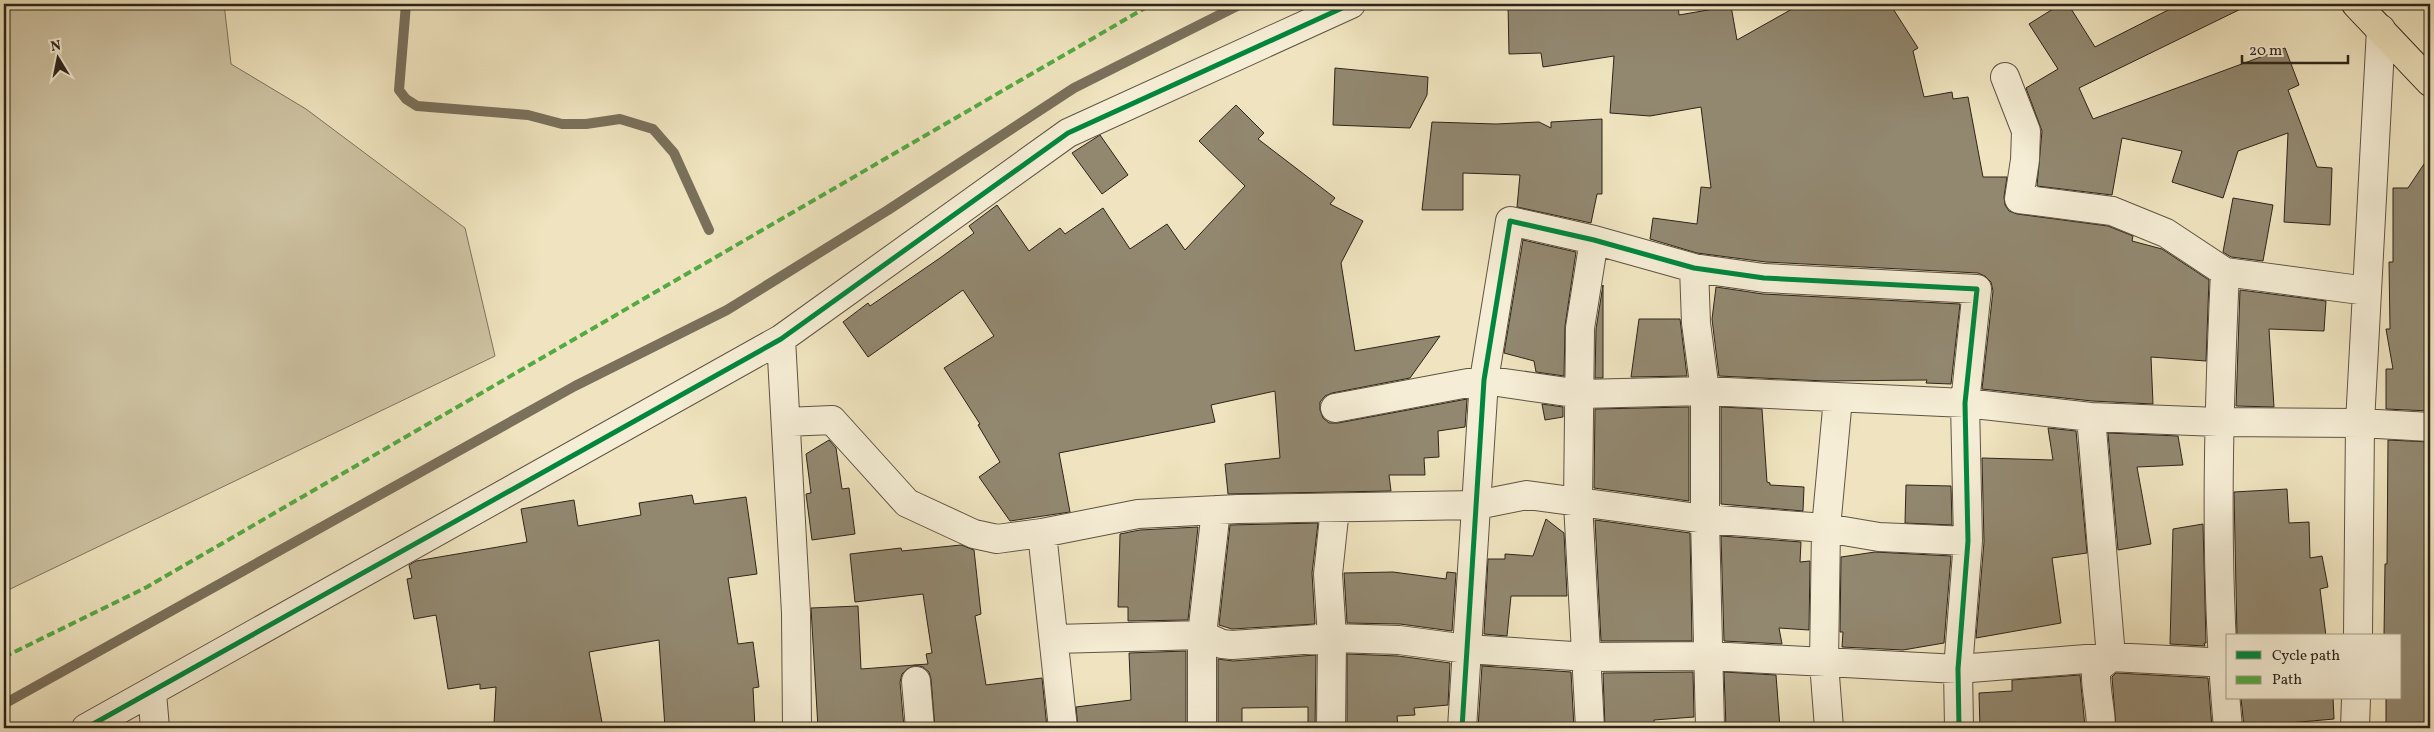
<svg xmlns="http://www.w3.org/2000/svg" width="2434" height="732" viewBox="0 0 2434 732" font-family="Vollkorn,serif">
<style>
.green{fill:#cec3a3;stroke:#7e745e}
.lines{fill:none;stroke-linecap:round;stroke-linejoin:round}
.stream{stroke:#7a705b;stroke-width:10}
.building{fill:#928870;stroke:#2d241a}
.street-casing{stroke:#5e5443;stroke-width:30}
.primary-casing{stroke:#2d241a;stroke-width:30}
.street{stroke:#f5edd5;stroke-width:28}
.primary{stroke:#efe4bf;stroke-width:28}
.quiet{stroke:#54aa42;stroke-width:4;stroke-dasharray:8 4;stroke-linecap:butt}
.cycleway-casing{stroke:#f5edd5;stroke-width:8}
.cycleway{stroke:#00873e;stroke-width:5}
</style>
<rect width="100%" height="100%" fill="#efe4bf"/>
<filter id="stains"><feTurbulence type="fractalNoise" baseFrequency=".004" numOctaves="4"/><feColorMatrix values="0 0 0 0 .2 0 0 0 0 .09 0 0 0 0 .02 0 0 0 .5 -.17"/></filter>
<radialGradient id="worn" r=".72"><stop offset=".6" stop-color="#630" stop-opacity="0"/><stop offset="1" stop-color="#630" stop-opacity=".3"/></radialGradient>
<path class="green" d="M4,4H224L231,64L306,109L465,228L495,356L4,592Z"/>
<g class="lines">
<path class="stream" d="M406,4L399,90L406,99L417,106L528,115L562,124H586L620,119L653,129L674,153L709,230
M4,704L575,386L727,310L888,210L1074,88L1241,4"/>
</g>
<path class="building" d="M1508,4H1678L1679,15L1731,6L1737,40L1801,4H1890L1918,48L1913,51L1924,97L1952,92L1953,99L1968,97L1983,177H2007L2004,197L2005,205L2009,211L2017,214L2108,226L2133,236L2132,241L2162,249L2209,280L2206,361L2151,357L2153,404L2092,401L1982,389L1993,291L1991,282L1985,276L1978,273L1766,262L1697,253L1650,239L1653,218L1697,224L1701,187L1711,188L1701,107L1650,116L1610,113L1614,56L1543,67L1541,53L1509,54Z
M2061,4H2068L2095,47L2180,4H2251L2079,88L2093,119L2285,48L2299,85L2288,90L2317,167L2332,168L2330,225L2284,222L2288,133L2238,151L2223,198L2172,182L2182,151L2122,138L2112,195L2037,186L2042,131L2026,88L2058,69L2029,24Z
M1335,68L1428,77L1427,95L1410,128L1333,125Z
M1236,105L1264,133L1258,139L1335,198L1330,204L1363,221L1341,263L1355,351L1440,336L1410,378L1332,393L1325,396L1320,402V410L1323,418L1329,423H1338L1467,399L1465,427L1438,431L1439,457L1424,458L1425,475H1389L1391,491L1228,494L1225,464L1280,458L1275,391L1211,405L1215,422L1059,453L1070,512L1010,521L979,477L1000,462L978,425L980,424L944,368L994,336L963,290L868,357L843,322L868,303L870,306L940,258L974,233L969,226L997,205L1029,251L1060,228L1065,234L1103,208L1130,249L1167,224L1185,250L1245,186L1199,141Z
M1602,119V194H1597L1591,223L1517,207L1520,175L1463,173V210H1422L1432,122L1496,124L1539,122L1551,128V122Z
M1100,135L1128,175L1102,194L1072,153Z
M2430,155V411L2386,409V369H2393L2386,329H2390L2389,262H2393V188H2408Z
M2233,198L2273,205L2263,261L2231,257L2223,252Z
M1523,240L1576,252L1565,326L1564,376L1536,372L1534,361L1504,353Z
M1603,285V378H1595L1596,329Z
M1716,287L1763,294L1960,304L1951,384L1926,383L1927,380L1825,381L1719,376L1712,319Z
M2240,290L2326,301L2324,331L2269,329L2274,407L2236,406Z
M1639,319H1680L1687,376L1631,377Z
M1542,404L1563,407V417L1545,420Z
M1689,407V501L1594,488L1595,409Z
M1721,407L1762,409L1767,482L1770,483V485L1804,487L1803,511L1721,504Z
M2048,428L2076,431L2087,553L2052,558L2061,623L1976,638L1984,542L1982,458L2053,460Z
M2108,433L2178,436L2183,465L2137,467L2151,544L2118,550Z
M829,440L836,448L842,489L849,488L855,534L812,540L806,494L811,493L806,454Z
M2388,440L2430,442V728H2386V698H2400V636H2384L2385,564H2387Z
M1906,485L1951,486L1952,525L1905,523Z
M2287,489L2289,523L2309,522L2310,558L2322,556L2328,587L2320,589L2326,636H2237L2234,492Z
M692,495L694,504L746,497L757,574L728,578L738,644L753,642L759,687L753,688L755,728H665L659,640L589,652L603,728H543V726L494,724L496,687L480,689V684L448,689L436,615L414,619L407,579L412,578L409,565L416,561L527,542L521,509L574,500L578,526L641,515L639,503Z
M1546,519L1564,533L1567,596H1511L1507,636L1484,634L1488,559H1505V554L1533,556Z
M1595,520L1690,533L1692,641H1601Z
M1318,523L1312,573L1315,624L1232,629L1219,625L1230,525Z
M2203,524L2206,643H2204L2205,646L2170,644L2173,529Z
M1198,527L1188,620L1128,621V607H1118L1120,534L1140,530Z
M1721,536L1801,542L1800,562L1810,561L1809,630L1779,628L1782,644L1724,641Z
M961,545L974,550L981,614L975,616L986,685L1042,678L1047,728H935L931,679L929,672L923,667L915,665L907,669L902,674L900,682L904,728H818L811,608L858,606L861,669L928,664L926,654L932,653L923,594L855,602L850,554L901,548L902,551Z
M1875,552L1951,556L1944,643L1903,650L1842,647L1843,632H1840L1841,557Z
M1393,572L1446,579L1447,572L1456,573L1452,631L1400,624L1347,623L1344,573Z
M1186,651V728H1078L1076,707L1131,700L1129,653Z
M1347,654L1398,656L1450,663L1448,705L1414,708L1415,715L1397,716L1398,728H1347Z
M1316,655L1315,728H1308V707L1242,708V725H1218V659L1233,661Z
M1482,666L1571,672L1574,728H1478Z
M1693,672L1694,717L1654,720V728H1605L1603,673Z
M1724,672L1776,675L1780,728H1726Z
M2116,673L2208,678L2212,728H2116L2112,677Z
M2080,675L2085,727L1980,728L1979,693L2012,691V680Z
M2241,698H2333L2334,719L2244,727Z"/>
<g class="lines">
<defs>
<path id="street" d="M2005,77L2026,131L2025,160L2019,199L2112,211L2166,233L2225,272L2367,291
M1694,268L1696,323L1705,391V519L1710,728
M2225,272C2218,423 2214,577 2228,728
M781,339L796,613L797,728
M1335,408L1484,380L1581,394L1705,391L1965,403L2091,417L2218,422L2360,423L2430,427
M2091,417L2111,657L2096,670C2095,690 2101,708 2101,728
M786,422L832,420L907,503L974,534L997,539L1042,533L1138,514L1238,509L1477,505L1527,495L1705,519L1826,528L1879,537L1968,541
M1042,533L1063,728
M2358,636L2360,423L2381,29
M1055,639L1202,635L1222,644L1232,645L1332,638L1399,640L1467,649L1588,657L1709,656L1958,669L2111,657L2228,663
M916,681L920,728
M152,693L155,728
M86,728L781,339L1068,133L1351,4
M1202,728V635L1216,510
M1331,728L1332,638L1328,574L1335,508
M1462,728L1484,380L1510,221L1594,240L1694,268L1764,278L1977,289L1965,403L1968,541L1958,669L1959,728
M1590,728L1578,503L1580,328L1594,240
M1829,728L1824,663L1826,528L1838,398
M2355,728L2356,698"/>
<path id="primary" d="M2356,4L2430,82"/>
</defs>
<use href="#street" class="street-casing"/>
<use href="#primary" class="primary-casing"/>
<use href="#street" class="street"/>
<use href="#primary" class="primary"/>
<path class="quiet" d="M4,657L147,587L1152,4"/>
<defs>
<path id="cycleway" d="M86,728L781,339L1068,133L1351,4
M1462,728L1484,380L1510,221L1594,240L1694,268L1764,278L1977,289L1965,403L1968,541L1958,669L1959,728"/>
</defs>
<use href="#cycleway" class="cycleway-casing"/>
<use href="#cycleway" class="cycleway"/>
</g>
<rect width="2434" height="732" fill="none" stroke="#efe4bf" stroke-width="20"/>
<rect x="5" y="5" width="2424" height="722" fill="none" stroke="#2d241a" stroke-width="2.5"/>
<rect x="10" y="10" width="2414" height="712" fill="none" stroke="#2d241a"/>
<rect x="2226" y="634" width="175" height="65" fill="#f5edd5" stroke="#a59d8a"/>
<rect x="2236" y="651" width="25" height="8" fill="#00873e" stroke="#a59d8a"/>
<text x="2272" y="660" font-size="15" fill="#2d241a">Cycle path</text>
<rect x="2236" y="676" width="25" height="8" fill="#54aa42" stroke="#a59d8a"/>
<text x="2272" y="684" font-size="15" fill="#2d241a">Path</text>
<g transform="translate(58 58) rotate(350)" stroke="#f5edd5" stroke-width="4" paint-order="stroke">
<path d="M0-4L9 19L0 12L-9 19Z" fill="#2d241a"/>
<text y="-8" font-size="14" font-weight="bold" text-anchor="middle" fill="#2d241a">N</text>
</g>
<path d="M2242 55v8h106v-8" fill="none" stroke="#2d241a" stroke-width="2.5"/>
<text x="2249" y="55" font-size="15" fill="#2d241a" stroke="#f5edd5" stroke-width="4" paint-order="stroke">20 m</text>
<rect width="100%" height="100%" filter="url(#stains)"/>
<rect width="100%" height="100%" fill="url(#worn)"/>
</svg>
